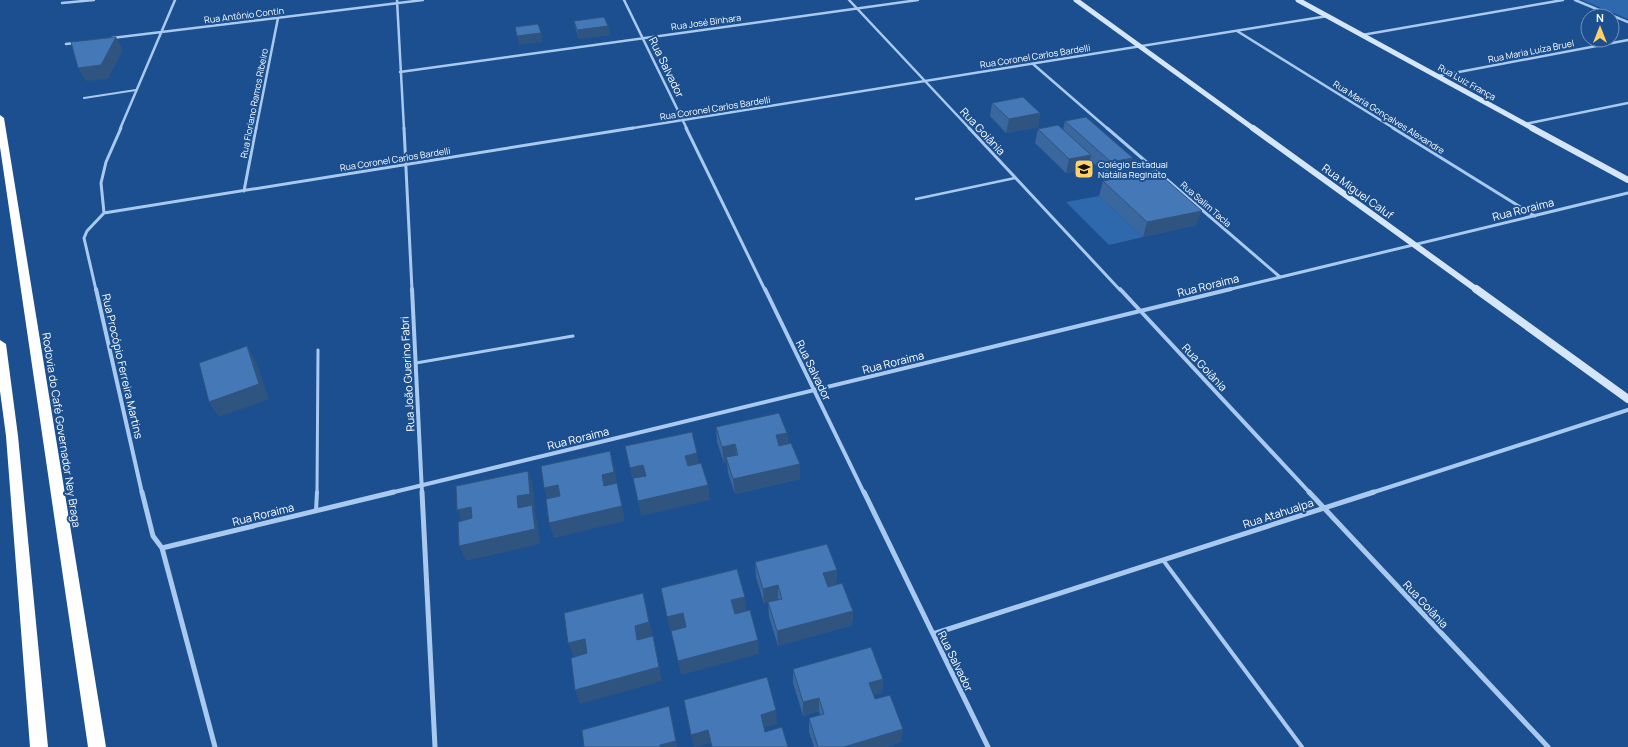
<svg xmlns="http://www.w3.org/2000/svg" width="1628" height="747" viewBox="0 0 1628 747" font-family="Manrope,sans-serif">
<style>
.green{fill:#2e69ad}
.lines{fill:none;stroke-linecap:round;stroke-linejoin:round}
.lane-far3{stroke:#a9c9ee;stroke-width:2}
.lane-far2{stroke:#a9c9ee;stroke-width:2.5}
.lane-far1{stroke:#a9c9ee;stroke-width:3}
.lane{stroke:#a9c9ee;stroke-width:4}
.street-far3{stroke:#a9c9ee;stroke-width:2.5}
.street-far2{stroke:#a9c9ee;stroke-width:3}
.street-far1{stroke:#a9c9ee;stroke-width:4}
.street{stroke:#a9c9ee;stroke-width:5}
.secondary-far2{stroke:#d6e6fa;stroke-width:5}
.secondary-far1{stroke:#d6e6fa;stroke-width:6}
.secondary{stroke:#d6e6fa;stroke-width:8}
.highway{fill:#fff;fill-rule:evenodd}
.wall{fill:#3a679d}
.shaded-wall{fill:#305480}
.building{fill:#4478b7;stroke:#305480}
.labels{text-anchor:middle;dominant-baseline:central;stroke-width:4;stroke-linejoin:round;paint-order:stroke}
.far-street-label{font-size:9px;fill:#fff;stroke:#1b4f8f}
.far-poi-label{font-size:9px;fill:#fff;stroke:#1b4f8f;text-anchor:start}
.street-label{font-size:11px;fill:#fff;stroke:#1b4f8f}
</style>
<rect width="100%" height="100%" fill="#1b4f8f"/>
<path class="green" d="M1583,0H1628V19L1582,0Z
M1099,196L1143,237L1109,245L1066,202Z"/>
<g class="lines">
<path class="lane-far3" d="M84,98L136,90"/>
<path class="lane-far2" d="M916,199L1015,178"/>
<path class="lane-far1" d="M416,363L573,336
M317,493L318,350"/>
<path class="lane" d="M316,511L317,492
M1163,560L1302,747"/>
<path class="street-far3" d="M397,0L404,129
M624,0L687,129
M849,0L970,129
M1575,0L1628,22
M62,3L94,0
M1237,31L1395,129
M1362,35L1563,0
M112,38L423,0
M66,44L75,43
M1033,64L1108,129
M400,72L918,0
M1438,76L1628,40
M1525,124L1628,103
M120,129L175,0
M256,129L278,18
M627,129L1328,16"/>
<path class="street-far2" d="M404,128L412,290
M686,128L765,290
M969,128L1120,290
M1107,128L1280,277
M1393,128L1535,216
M244,191L256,128
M104,213L633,128
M96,290L84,238L87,231L104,213L101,183L106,162L121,128
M1227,290L1628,193"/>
<path class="street-far1" d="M96,289L142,493
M412,289L422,493
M765,289L864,493
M1120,289L1310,493
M390,493L1231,289
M1371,493L1628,410"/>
<path class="street" d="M142,492L153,536L162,548L215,747
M422,492L435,747
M864,492L988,747
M1309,492L1548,747
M162,548L394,492
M933,634L1374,492"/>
<path class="secondary-far2" d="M1076,0L1254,129
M1298,0L1534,129"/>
<path class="secondary-far1" d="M1253,128L1477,290
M1532,128L1628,180"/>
<path class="secondary" d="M1476,289L1628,399"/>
<path class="highway" d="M0,115L4,118L106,747H88L0,147Z
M0,340L6,344L18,436L48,747H30L6,436L0,391Z"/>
</g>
<path class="wall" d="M574,21L608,26L610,35L579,39L576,30Z
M992,103L1040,113L1038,127L1006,133L990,116Z
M1065,121L1133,158L1129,172L1108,176L1090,160L1088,169L1066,173L1035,143L1038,129L1063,130Z
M1103,181L1196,225L1143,237L1099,196Z
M716,427L787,433L788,444L800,479L735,494L728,473L727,462L724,463L717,442Z
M755,562L837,570L836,584L853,611L852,625L778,646L769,617L768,602L764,604L756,577Z
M793,669L883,679L882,693L873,695L875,699L901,742L886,747H814L809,732V718L820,715L819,711L803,716L793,683Z"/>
<path class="shaded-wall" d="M608,26L610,35L579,39L577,30Z
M541,33L543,42L519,45L517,36Z
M116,37L123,50L108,79L86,81L78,68Z
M1040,113L1038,127L1006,133L1009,119Z
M1091,155L1088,169L1066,173L1069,159Z
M1133,158L1129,172L1108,176L1111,162Z
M1202,211L1196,225L1143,237L1147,222Z
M247,346L256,362L269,399L219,417L209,402Z
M787,433L788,448L776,451V435Z
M735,444L737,460L726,457L727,462L724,463L722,447Z
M610,451L614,466L618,488L604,486L602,475Z
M697,453L700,468L688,471L685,456Z
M800,464V479L735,494L733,479Z
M643,465L646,480L633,483L630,468Z
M528,471L533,486L535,509H534L537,520L540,544L466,561L459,546L517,496Z
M617,483L625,521L554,538L549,523Z
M558,485L563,500L549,503L544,488Z
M708,485L710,500L641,516L638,501Z
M471,507L478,522L463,525L457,510Z
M837,570L836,585L823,588V573Z
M778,585V600L764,604L763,589Z
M643,593L653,636L637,640L635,626Z
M745,597L746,611L733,615L731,600Z
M853,611L852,625L778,646L777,631Z
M683,613L686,627L670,631L667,617Z
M653,636L662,681L580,704L575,690Z
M585,639L589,653L574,657L568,643Z
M758,640L759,654L681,675L678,661Z
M883,679L882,693L868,697L869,683Z
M819,698V711L803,716V702Z
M669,706L672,719L677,747H660V745Z
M776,710L777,724L762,728L761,715Z
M903,729L901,742L886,747H844Z
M708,730L711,743L696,747H694L691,735Z"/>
<path class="building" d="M604,17L608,26L577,30L574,21Z
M538,24L541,33L517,36L515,27Z
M116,37L101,65L78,68L71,42Z
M1023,97L1040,113L1009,119L992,103Z
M1086,117L1133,158L1111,162L1065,121Z
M1058,125L1091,155L1069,159L1038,129Z
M1155,170L1202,211L1147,222L1103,181Z
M247,346L259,384L209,402L199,363Z
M779,413L787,433L776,435L779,446L791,443L800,464L733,479L726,457L738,455L735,444L722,447L716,427Z
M692,432L697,453L685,456L688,466L701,463L708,485L638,501L633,478L646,476L643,465L630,468L625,446Z
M610,451L614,472L602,475L604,486L617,483L622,506L549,523L546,499L560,496L558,485L544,488L541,466Z
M528,471L530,494L517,496L518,508L532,505L535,529L459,546L458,522L472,518L471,507L457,510L456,486Z
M827,544L837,570L823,573L828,587L842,583L853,611L777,631L768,602L782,599L778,585L763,589L755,562Z
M737,569L745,597L731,600L735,614L750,610L758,640L678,661L671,631L686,627L683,613L667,617L661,588Z
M643,593L649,622L635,626L637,640L653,636L659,667L575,690L571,658L587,653L585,639L568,643L564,613Z
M871,647L883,679L869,683L875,699L890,695L903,729L844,747H818L809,718L824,714L819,698L803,702L793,669Z
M767,677L776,710L761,715L765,732L782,727L788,747H712L708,730L691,735L684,700Z
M669,706L676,741L660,745V747H584L582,730Z"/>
<defs>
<symbol id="school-square" viewBox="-11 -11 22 22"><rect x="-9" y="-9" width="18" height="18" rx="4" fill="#ffd166" stroke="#1b4f8f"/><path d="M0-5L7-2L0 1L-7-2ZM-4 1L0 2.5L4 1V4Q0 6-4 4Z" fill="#111"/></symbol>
</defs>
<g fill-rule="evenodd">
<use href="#school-square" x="1073" y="158" width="22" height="22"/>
</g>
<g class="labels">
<g class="far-street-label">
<text transform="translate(244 15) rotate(-7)">Rua Antônio Contin</text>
<text transform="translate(706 22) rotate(-8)">Rua José Binhara</text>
<text transform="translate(1531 51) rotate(-11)">Rua Maria Luíza Bruel</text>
<text transform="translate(1035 56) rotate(-9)">Rua Coronel Carlos Bardelli</text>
<text transform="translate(1467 82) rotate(29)">Rua Luiz França</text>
<text transform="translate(254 103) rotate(-79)">Rua Floriano Ramos Ribeiro</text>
<text transform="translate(715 108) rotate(-9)">Rua Coronel Carlos Bardelli</text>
<text transform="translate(1389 117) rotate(32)">Rua Maria Gonçalves Alexandre</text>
<text transform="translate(395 159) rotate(-9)">Rua Coronel Carlos Bardelli</text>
<text transform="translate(1206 204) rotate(41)">Rua Salim Tacla</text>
</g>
<g class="far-poi-label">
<text x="1098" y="164">Colégio Estadual<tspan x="1098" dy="10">Natália Reginato</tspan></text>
</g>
<g class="street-label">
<text transform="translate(667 67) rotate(64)">Rua Salvador</text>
<text transform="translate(983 131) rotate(47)">Rua Goiânia</text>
<text transform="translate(1358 191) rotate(36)">Rua Miguel Caluf</text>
<text transform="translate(1523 209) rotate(-14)">Rua Roraima</text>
<text transform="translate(1208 285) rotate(-14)">Rua Roraima</text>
<text transform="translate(893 362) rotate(-14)">Rua Roraima</text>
<text transform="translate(123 366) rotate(77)">Rua Procópio Ferreira Martins</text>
<text transform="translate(1205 367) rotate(47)">Rua Goiânia</text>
<text transform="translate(814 370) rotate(64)">Rua Salvador</text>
<text transform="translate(407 374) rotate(-93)">Rua João Guerino Fabri</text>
<text transform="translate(62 430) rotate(81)">Rodovia do Café Governador Ney Braga</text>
<text transform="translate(578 438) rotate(-14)">Rua Roraima</text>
<text transform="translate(1278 513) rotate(-18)">Rua Atahualpa</text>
<text transform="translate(263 514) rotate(-14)">Rua Roraima</text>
<text transform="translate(1426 604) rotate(47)">Rua Goiânia</text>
<text transform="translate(956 661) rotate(64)">Rua Salvador</text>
</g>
</g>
<g transform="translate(1600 28)"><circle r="19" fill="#1b4f8f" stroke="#7695bc"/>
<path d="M0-3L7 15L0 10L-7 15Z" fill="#ffd166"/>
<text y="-6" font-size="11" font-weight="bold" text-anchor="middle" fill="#ffffff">N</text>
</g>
</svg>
